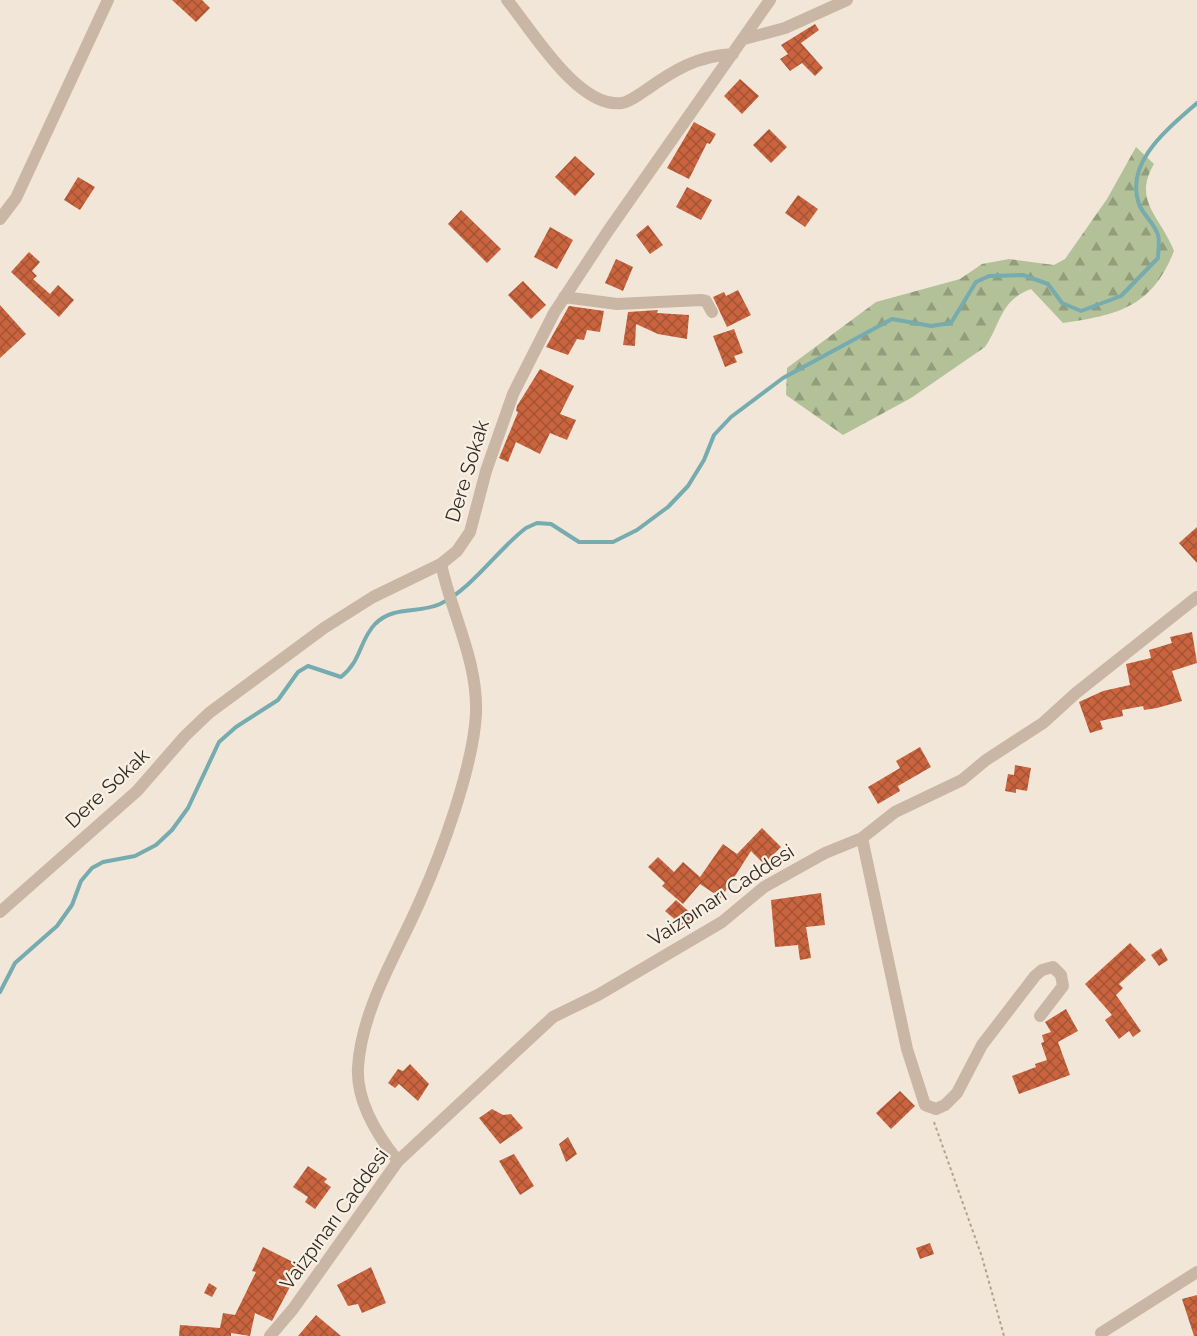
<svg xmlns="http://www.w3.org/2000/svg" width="1197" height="1336" viewBox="0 0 1197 1336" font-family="Raleway,sans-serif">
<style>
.forest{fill:url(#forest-firs)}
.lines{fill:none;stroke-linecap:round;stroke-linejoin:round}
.stream{stroke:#76abaf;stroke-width:4}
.building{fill:url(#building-cross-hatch)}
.path{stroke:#b6a08e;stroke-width:2;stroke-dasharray:3 3;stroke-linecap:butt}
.minor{stroke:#cab6a4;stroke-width:12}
.labels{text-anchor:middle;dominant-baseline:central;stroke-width:4.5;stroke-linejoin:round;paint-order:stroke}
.street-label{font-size:20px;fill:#352b26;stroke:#f9f0e4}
</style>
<defs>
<pattern id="forest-firs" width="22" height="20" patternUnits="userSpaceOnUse" patternTransform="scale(1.5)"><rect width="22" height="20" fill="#b2c198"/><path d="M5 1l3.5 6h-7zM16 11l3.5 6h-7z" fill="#929d7c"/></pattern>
<pattern id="building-cross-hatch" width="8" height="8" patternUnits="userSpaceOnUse" patternTransform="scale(1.5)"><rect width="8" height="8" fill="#c9643e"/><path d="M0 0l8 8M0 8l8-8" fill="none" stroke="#a45334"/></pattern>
</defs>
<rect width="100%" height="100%" fill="#f2e6d8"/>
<path class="forest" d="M1136,147L1154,164C1132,201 1161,217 1174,251C1152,307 1118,315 1063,323L1031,289C1000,300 1001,324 985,347L911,398L843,435L786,395L787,368L876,302L960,279L982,264L1009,259L1054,265L1065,259L1107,199Z"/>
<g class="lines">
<path class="stream" d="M0,992L15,963L57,926L72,905L81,881L92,868L103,862L135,856L156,845L172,830L188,808L219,742L236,727L278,700L298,672L308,666L341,677C362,660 359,641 375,624C394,605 418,614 440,604C472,589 498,549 526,528L537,523L551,524L579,542H613L637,530L668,507L688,486L704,460L714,435L731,417L783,378L892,319L931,326L951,323L976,282L989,276L1023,275L1048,284L1062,303L1081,311L1121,296L1158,258C1158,251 1160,242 1158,235C1155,224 1143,215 1139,204C1124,162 1169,128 1197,103"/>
</g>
<path class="building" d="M172,0H202L210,8L196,22Z
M815,24L819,30L801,43L823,68L815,76L802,63L790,71L780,59L788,54L781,45Z
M740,79L759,96L742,114L724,96Z
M694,122L716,134L710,144L707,143L689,179L667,168Z
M769,129L787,147L771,163L753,145Z
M575,156L595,174L575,196L555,177Z
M78,177L95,187L80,210L64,200Z
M687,187L712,200L701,220L676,207Z
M798,195L818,209L805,227L785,213Z
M461,210L501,249L487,263L448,224Z
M648,225L663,245L650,254L636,235Z
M550,227L573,240L557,269L534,257Z
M29,252L40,262L32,271L37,276L33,279L50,294L58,285L74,300L59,317L11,272Z
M616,259L633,267L623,291L605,283Z
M523,281L546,305L531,319L508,295Z
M738,290L751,315L727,327L713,297L724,292L726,296Z
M0,305L26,334L0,358Z
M569,306L604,311L600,332L587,330L584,340L577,339L568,355L546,347Z
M658,310L657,313L689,315L687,339L658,334L636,324L635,346L623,345L628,312Z
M734,329L743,353L734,356L737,362L725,367L713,336Z
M540,369L574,386L560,414L576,420L567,440L550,433L540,454L516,442L508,462L499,458L518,412L516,411L517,406Z
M1197,527V563L1179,543Z
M1192,632L1197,663L1172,671L1182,701L1157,708L1144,710L1143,706L1122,710L1123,716L1100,721L1103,729L1090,733L1079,702L1103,691L1130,685L1126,664L1151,658L1149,650L1172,643L1170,637Z
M920,747L931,767L898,786L900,791L878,804L868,787L900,768L896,761Z
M1015,765L1031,768L1027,791L1016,789V793L1005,791L1008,774L1014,775Z
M762,828L781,847L764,864L751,851L721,898L700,884L683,904L662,886L665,883L648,867L658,857L674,872L683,862L700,877L723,844L737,854Z
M821,893L825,925L806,927L811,958L800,960L798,945L775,947L771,900Z
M676,900L695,917L685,928L665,911Z
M1130,943L1146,960L1119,984L1123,988L1116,995L1141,1031L1133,1037L1129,1031L1119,1039L1105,1020L1112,1015L1085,984Z
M1161,948L1168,960L1159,966L1151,955Z
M1066,1009L1078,1031L1058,1042L1070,1075L1019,1094L1012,1076L1036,1067L1035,1064L1047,1060L1041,1043L1044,1042L1042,1035L1051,1032L1045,1022Z
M410,1064L429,1084L418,1101L399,1084L395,1088L388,1083L398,1069L403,1071Z
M900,1091L915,1106L891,1129L876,1113Z
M492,1109L503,1115L511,1114L523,1128L500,1144L479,1118Z
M568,1137L577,1154L566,1162L559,1144Z
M514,1154L534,1186L520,1195L499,1161Z
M308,1166L327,1179L324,1182L331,1187L315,1209L305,1202L308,1197L293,1187Z
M930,1243L934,1254L920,1259L916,1248Z
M263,1247L301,1266L272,1321L255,1313L250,1336L231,1333V1336H179L180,1325L220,1328L223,1313L235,1315L256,1272L252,1271Z
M371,1267L386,1303L362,1313L358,1304L348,1306L337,1285Z
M209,1283L217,1288L212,1297L204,1293Z
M1197,1295V1336H1194L1182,1299Z
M316,1315L341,1336H298Z"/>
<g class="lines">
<path class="path" d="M934,1122L982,1257L1004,1336"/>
<path class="minor" d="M507,0C532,30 578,109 622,103C631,101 638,95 646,90C674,70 697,56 733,54
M744,39L785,28L847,0
M0,219L16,198L108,0
M564,297L617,304L701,300L706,301L712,312
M862,838L907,1049L925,1105L936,1109L945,1105L957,1093L982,1045L1035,976L1042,970L1053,967L1061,975L1063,986L1040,1016
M0,912L137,791L185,736L209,713L324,628L373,597L441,564L457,551L470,532L486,471L513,394L554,313L608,231L770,0
M398,1161C377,1135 356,1102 358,1067C362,1008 397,954 420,901C442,852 473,767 476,714C478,661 452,615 441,564
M1101,1333L1197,1272
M270,1336L293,1309L398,1161L553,1017L598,995L722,922L764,887L825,853L862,838L895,812L962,780L986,760L1043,723L1076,693L1197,597"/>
</g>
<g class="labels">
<g class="street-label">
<text transform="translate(467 471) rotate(-73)">Dere Sokak</text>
<text transform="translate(107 788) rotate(-43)">Dere Sokak</text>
<text transform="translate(721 895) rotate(-33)">Vaizpınarı Caddesi</text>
<text transform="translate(334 1219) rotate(-54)">Vaizpınarı Caddesi</text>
</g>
</g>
</svg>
